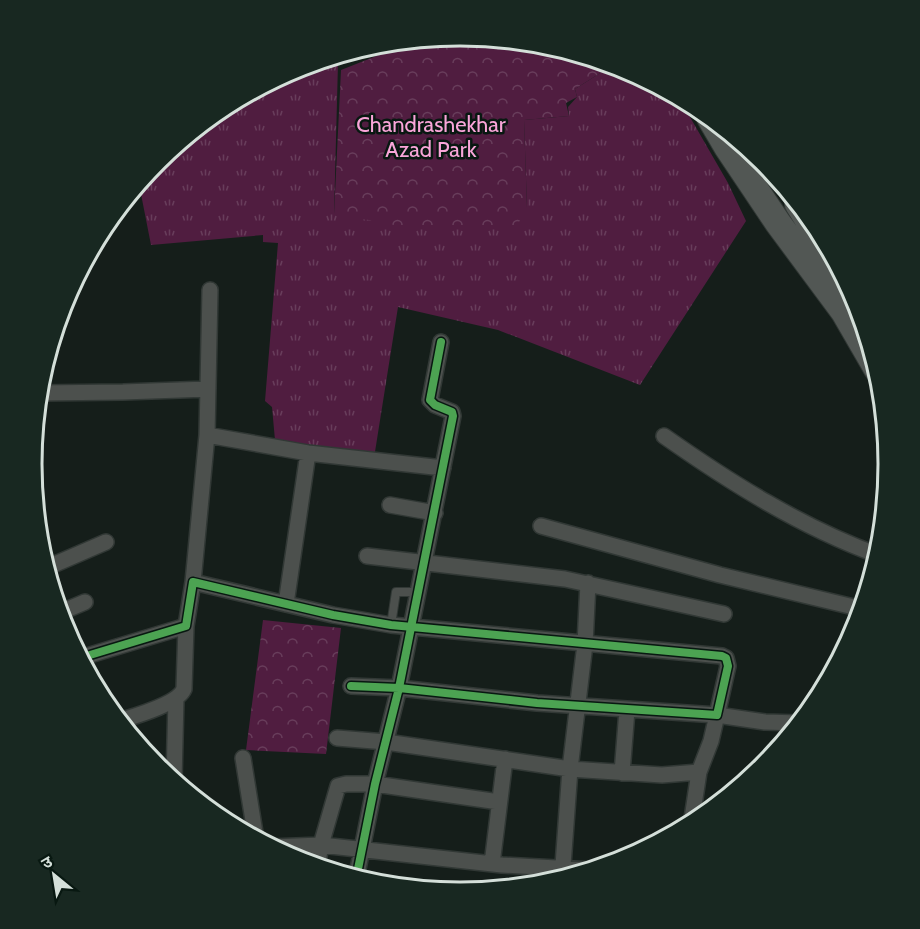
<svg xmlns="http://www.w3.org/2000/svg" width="920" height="929" viewBox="0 0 920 929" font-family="Cabin,'Noto Sans Devanagari',sans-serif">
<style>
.grass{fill:url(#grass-tufts)}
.forest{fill:url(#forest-crowns)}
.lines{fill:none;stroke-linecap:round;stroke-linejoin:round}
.service-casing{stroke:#313835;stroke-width:10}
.minor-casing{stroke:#313835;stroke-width:18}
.trunk-casing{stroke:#313835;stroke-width:28}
.service{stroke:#4c504d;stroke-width:8}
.minor{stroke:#4c504d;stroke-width:15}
.trunk{stroke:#525754;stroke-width:26}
.cycleway-casing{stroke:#081811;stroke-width:11}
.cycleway{stroke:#4ca352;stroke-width:8}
.labels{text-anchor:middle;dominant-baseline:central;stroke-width:5;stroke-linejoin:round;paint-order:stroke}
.park-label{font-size:22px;fill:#f9a5d9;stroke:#081811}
.rim{fill:none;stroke:#d4dfd9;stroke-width:3}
</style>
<defs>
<pattern id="grass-tufts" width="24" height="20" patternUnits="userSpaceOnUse" patternTransform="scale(1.5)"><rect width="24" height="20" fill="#501d40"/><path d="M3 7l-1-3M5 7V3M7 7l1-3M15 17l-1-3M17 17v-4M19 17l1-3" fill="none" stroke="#683d5b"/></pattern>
<pattern id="forest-crowns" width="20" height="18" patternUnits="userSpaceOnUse" patternTransform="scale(1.5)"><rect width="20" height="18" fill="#501d40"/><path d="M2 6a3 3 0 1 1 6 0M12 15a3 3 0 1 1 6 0" fill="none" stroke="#683d5b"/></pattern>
</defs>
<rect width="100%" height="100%" fill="#151e1a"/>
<path class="grass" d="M315,63H338L334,214L527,208L524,120L569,116L568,107L577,97L575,89L613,65L624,69L679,98L728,183L746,221L640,385L498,330L398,307L374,458L275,440L272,407L265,401L278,243L263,242V235L151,245L141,194L131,193C140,183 148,170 158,161C198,121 261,79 315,63Z"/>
<path class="forest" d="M460,36L544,44L613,65L575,89L577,97L566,103L569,116L524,120L527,208L515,229H416L334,214L341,70L389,51H355L377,44L396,42L397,51L400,49L398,42Z
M263,620L341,628L326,754L246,750Z"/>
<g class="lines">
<defs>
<path id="service" d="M391,625L396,592H417"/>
<path id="minor" d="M39,393L123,392L208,389
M207,435L308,453L443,468
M664,436C731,483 801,527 878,555
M390,505L435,513
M541,526L720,575L862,609
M367,556L565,579L724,614
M46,568L106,542
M193,582L207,435L210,290
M286,604L308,453
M59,613L85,602
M80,658L186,626L193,582L333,615L391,625L722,656L726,658L728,666L717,715L537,703L399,688L351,686
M119,721C135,716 178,704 184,689L186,626
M337,738L386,742L570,769L585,644L588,583
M243,758L256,839
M622,773L627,710
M174,781L176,698
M691,825L699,772L711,741L717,715L765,722L799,723
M271,847L321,845L502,865L592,870
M492,864L505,759
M317,867L321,845L338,786L346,784H375L499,802
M356,879L375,784L399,688L453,416L452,412L435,405L430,400L441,342
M562,879L570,769L662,775L699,772"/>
<path id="trunk" d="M710,118L727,147L778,223L844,312L877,369
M798,204L840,271"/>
</defs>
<use href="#service" class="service-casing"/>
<use href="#minor" class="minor-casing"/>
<use href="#trunk" class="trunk-casing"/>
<use href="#service" class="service"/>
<use href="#minor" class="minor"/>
<use href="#trunk" class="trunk"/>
<defs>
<path id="cycleway" d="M80,658L186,626L193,582L333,615L391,625L722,656L726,658L728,666L717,715L537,703L399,688L351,686
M356,879L375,784L399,688L453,416L452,412L435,405L430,400L441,342"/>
</defs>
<use href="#cycleway" class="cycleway-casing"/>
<use href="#cycleway" class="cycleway"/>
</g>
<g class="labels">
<g class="park-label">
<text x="431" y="124">Chandrashekhar<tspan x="431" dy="25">Azad Park</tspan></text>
</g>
</g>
<path d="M0 0H920V929H0ZM42 464a418 418 0 1 1 836 0a418 418 0 1 1-836 0Z" fill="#182821" fill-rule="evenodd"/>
<path class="rim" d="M42 464a418 418 0 1 1 836 0a418 418 0 1 1-836 0Z"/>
<g transform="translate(54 875) rotate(330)" stroke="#081811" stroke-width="4.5" paint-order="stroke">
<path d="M0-4.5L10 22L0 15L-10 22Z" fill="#d4dfd9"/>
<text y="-9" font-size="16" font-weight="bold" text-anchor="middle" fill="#d4dfd9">उ</text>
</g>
</svg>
